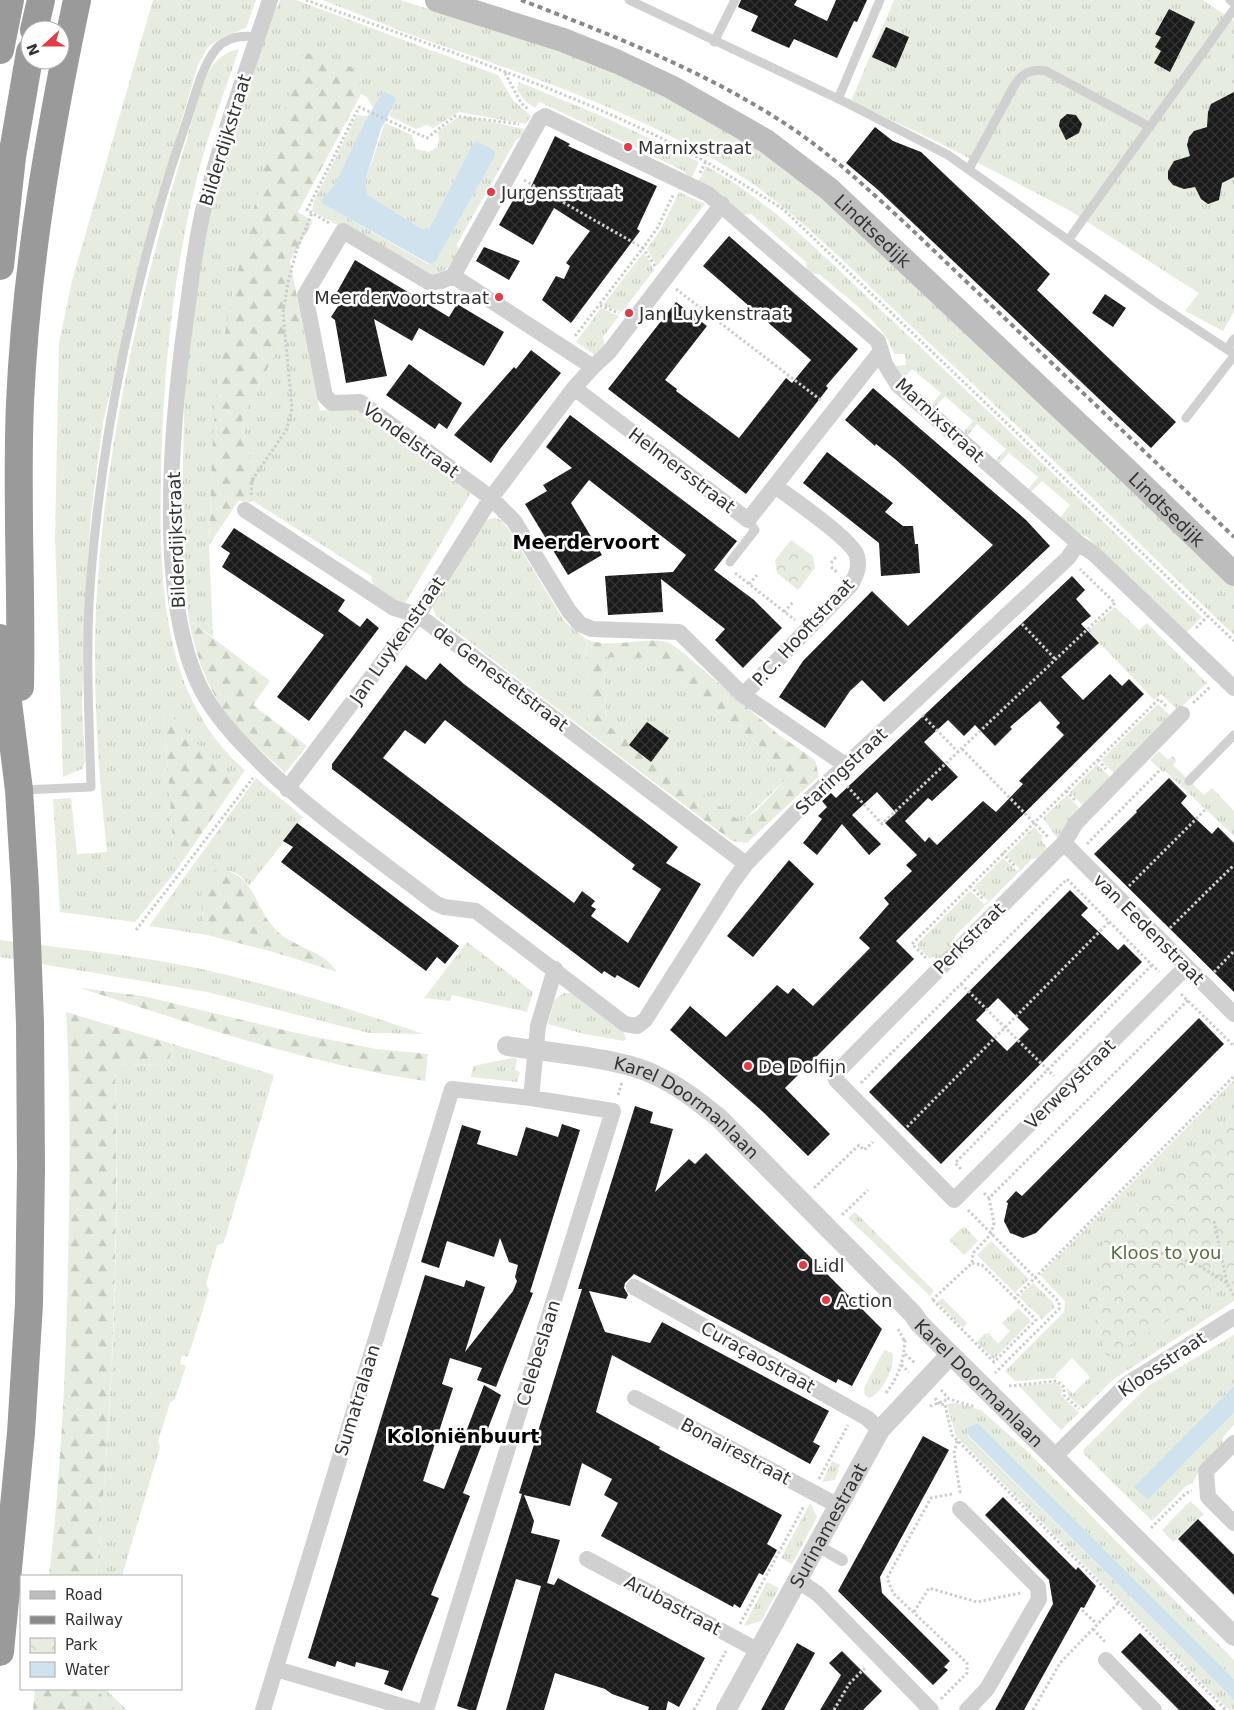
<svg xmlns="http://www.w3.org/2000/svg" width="1234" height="1710" viewBox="0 0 1234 1710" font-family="'DejaVu Sans',sans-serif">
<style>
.grass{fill:url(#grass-tufts)}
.forest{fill:url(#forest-firs);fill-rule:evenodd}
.park{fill:url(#park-crowns)}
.water{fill:#cfe2ee}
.building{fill:url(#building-cross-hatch);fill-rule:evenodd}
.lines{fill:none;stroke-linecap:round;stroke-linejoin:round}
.path{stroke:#cdcdcd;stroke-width:3;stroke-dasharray:2.5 2.5;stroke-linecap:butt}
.service{stroke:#d0d0d0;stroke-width:9}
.pedestrian{stroke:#d0d0d0;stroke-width:12}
.minor{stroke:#d0d0d0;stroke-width:16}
.tertiary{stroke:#d0d0d0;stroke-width:20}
.secondary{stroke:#bdbdbd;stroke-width:24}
.motorway{stroke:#9a9a9a;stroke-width:28}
.rail{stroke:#888;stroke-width:4;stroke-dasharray:5 4;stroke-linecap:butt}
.poi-dot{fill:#e63946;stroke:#fff;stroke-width:2}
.labels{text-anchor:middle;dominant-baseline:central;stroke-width:5;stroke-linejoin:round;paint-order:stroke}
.street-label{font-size:18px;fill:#333;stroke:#fff}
.poi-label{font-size:18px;fill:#333;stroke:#fff;text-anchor:start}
.park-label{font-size:18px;fill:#56703f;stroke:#fff}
.neighbourhood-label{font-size:19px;font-weight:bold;fill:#000;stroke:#fff}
</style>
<defs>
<pattern id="grass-tufts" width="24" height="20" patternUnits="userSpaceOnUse" patternTransform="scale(1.25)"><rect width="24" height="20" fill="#e6ecdf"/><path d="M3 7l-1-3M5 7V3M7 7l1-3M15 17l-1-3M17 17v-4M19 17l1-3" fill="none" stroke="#c6cbc0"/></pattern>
<pattern id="forest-firs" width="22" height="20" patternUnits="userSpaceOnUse" patternTransform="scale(1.25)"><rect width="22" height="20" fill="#e6ecdf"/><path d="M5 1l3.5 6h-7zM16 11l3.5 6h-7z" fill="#c6cbc0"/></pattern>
<pattern id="park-crowns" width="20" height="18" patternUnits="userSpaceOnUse" patternTransform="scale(1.25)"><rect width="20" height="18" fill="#e6ecdf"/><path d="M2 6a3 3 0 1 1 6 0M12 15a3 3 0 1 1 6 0" fill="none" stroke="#c6cbc0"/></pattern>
<pattern id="building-cross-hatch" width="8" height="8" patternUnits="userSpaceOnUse" patternTransform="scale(1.25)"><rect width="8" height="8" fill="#1a1a1a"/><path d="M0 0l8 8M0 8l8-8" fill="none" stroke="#333"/></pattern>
</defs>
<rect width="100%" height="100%" fill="#fff"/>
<path class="grass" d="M153,0H256L246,28L223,37L208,47L198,65L153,216L103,422L91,514L86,583L82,705L85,762L82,769L63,777L55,537L59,343L72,281Z
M280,0H296L498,75L513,100L531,116L526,124L459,112L433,128L427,125L416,129L389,116L396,101L383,92L373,108L367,97L361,94L360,70L234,287L219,371L212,469L209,545L213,637L189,620L181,558L185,375L212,191L263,37Z
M322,0H400L566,52L643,85L777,160L830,204L1234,579V635C1127,531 1019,427 910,325C855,273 794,208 730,169C643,116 545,81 449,48C406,34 364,16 322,0Z
M894,0H1203L1234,21V312L1223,331L1185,311L1199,293L1067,209L936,141L851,101Z
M239,49C224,94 206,139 195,186C172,281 163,377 161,475C160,540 160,610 181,673C193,709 216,746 245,770L235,785L169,714H164L175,872L135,922L60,912L53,799L71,798L77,854L107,852C97,760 91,669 98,576C109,429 143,282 186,142C192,123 201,80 212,66C219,57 228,51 239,49Z
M519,82L604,117L699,162L691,180L684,171L542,103L539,102L535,108L526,102L517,90Z
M357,115L368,116L366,122L334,186L322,199L323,204L428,264L436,261L495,156V151L473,143L430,227L422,229L368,195L365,182L385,123L412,135L416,149L429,152L438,146L439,137L437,132L457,118L468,117L524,129L525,134L516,140L457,244L459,250C451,263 445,278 427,274L312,211L314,201Z
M706,166C779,206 837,270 898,326C1000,422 1101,519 1202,617L1186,633L1087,537L1076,533L1059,519L1070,505L1042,481L1031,492L1028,489L1038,477L1009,453L999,464L995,461L1006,449L977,424L967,436L963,433L973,421L945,396L934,408L931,405L941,393L912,369L901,381L894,366L906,365L905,354H894C888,327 842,294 819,274H810L807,271L806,262L751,214L742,215L698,183Z
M679,192L705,204L657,266L647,249L661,229Z
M644,252L654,270L622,312L603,305Z
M601,308L619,316L603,337L605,347L596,356L576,342Z
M302,323L320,411L356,407L472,491L404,605L373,585L371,576L253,501L245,503L257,474L245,445L242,416L281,343Z
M495,518L501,520L508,528L564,621L586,639L589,733L436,616L432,605L485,520Z
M1115,607L1139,630L1147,623L1207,683L1178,710L1161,694L1154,700L1088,631Z
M604,656L651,658L761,747L789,776L741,823L606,724Z
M1158,704L1172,717L1115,774L1101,760Z
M1159,751L1168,760L1172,756L1177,760L1173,765L1204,795L1212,788L1234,811V836L1165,771L1163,772L1150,760Z
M1097,764L1111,778L1084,806L1070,792Z
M256,778L303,817L249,886C237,869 225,867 207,874L203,916L207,935L149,926Z
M1067,795L1080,809L1067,823L1066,831L1058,839L1043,818Z
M1034,827L1043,837L1041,840L1048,849L1039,858L1032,859L955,936L954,943L937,960L933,956L930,959L918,947V943L970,891L984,904L988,901L974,887L1003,858L1017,871L1020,869L1006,855Z
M0,940C68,949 139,955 206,970C280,987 353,1010 424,1034L369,1033L207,992L0,957Z
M467,942L533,992L527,1012L452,995L450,1001L424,998Z
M564,993H571L613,1025L622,1028L626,1039L624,1041L584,1034L548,1024L554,1000Z
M173,1044L274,1075L224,1242L217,1246L206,1284L209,1290L188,1357L182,1355L180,1364L186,1366L175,1399L170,1403L158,1441L160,1447L122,1576H96C113,1406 120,1236 115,1065L168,1064Z
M512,1058L517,1059L515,1070L520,1072L517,1082L471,1077L473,1066Z
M1234,1080V1301L1114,1379L1083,1409L1069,1397L1066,1387L1073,1394L1090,1377L1072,1358L1055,1376L1057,1378L1015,1381L1005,1371L1064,1312L1065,1301L1040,1275Z
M855,1212L934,1291L930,1296L848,1218Z
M964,1226L978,1241L964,1255L949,1240Z
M991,1241L1029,1279L1015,1293L977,1255Z
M1033,1283L1053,1302L1054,1308L1042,1319L1019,1297Z
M942,1298L967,1323L963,1328L937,1302Z
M1018,1308L1031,1321L994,1359L977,1342L984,1334L989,1333L998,1344L1010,1331L1002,1323Z
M1234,1335V1386L1135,1487L1148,1500L1234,1413V1425L1223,1437L1222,1445L1200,1468L1193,1483L1186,1486L1152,1521L1084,1454L1083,1450L1148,1386Z
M884,1350L892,1353C897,1365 881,1395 869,1398L865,1395L864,1388Z
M1057,1383L1062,1388L1061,1395L1079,1413L1061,1430L1019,1386Z
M956,1403L981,1410L1025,1449L1234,1660V1679L978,1423L968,1427L967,1435L1234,1700V1710H1229L956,1436L947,1404Z
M832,1461L840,1465L835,1480L822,1482Z
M1190,1501L1204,1514L1173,1542L1162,1530Z
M810,1503L817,1517L792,1564L781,1558Z
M767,1582L779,1588L761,1621L744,1626Z
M96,1689H105L127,1710H116Z"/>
<path class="forest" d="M304,52L360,70L361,94L298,212L313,221L290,261L302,323L281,343L242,416L245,445L257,474L245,503L239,500L209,545C212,487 211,428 219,370C235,261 267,155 304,52Z
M189,620L270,681L253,705L307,746L285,773C270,758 252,744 238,728C211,699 196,658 189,620Z
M586,639C612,650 641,636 666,642C671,643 676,648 680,650L779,735L815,760L819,776L747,843L732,841L589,733ZM604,657L651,658L761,747L789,776L757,810L741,822L606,724Z
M164,714H169L235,785L175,872Z
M221,868C259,881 252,904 275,929C292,948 322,948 337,972L270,951L207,935C203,915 196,894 207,874Z
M80,988L143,996L296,1033L376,1049L428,1054L425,1081C307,1064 193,1024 80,988Z
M66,1012L173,1044L168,1064L115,1065C119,1236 113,1406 96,1576H49C61,1473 66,1370 68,1266C70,1182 71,1097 66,1012Z
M35,1689H96L116,1710H33Z"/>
<path class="park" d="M791,540L813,556L815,568L798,590L777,573L775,560Z
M1234,1125V1281C1190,1305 1150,1334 1107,1358L1098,1326L1085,1299L1099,1281L1100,1256L1107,1230L1144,1191L1153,1195L1213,1137Z"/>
<path class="water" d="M383,92L394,96L396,101L381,129L365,182L368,195L422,229L430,227L473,143L476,141L495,151V156L436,261L430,264L323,204L321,200L334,186L368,116Z
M1234,1386V1413L1148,1500L1134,1487Z
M978,1423L1234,1679V1700L967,1434L968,1427Z"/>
<path class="building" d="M741,0H797L794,5L827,21L836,0H867L857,22L854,21L837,58L794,39L789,48L751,31L758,16L738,7Z
M1169,9L1195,22L1170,72L1154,63L1161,51L1155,47L1161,37L1155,34Z
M886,27L909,37L896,68L872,57Z
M1234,92V177L1222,183L1219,200L1208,204L1201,199L1195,187L1184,189L1173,185L1168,179V171L1174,161L1190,156L1187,145L1189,137L1194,131L1207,127L1208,112L1211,104Z
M1067,114L1076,115L1082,124L1079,133L1066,140L1059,126L1060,120Z
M875,127L893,141L921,152L1050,274L1037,290L1176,422L1151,448L877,189L846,163Z
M555,136L570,144L568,146L657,186L637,229L640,231L571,323L542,300L556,276L564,279L570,266L566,263L590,231L554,208L533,245L499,225L520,188L528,193Z
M729,236L858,349L826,386L828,388L746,494L608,389L676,302L707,326L665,380L677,389L676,391L739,438L786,378L792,383L811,360L703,266Z
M484,247L520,261L509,280L476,261Z
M355,260L449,317L457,304L504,332L484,366L419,328L412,341L374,319L387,376L346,383L335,320L331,317L344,297L337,292Z
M1105,294L1126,308L1113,327L1092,313Z
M531,350L561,373L500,449L491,463L454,435L514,367L516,369Z
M409,364L462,403L447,429L439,423L435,429L386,395Z
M873,388L1026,520L1050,546L884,702L862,680L850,691L825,728L779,697L803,661L872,591L908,626L993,545L895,459L876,444L875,446L845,420Z
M570,415L737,541L714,570L754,600L782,628L743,668L715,640L725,629L661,579L663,612L608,615L605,576L673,572L686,555L589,480L571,503L602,555L568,575L525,504L547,491L543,485L572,468L546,447Z
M827,452L893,503L885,512L903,526H913L915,544H918L920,573L881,576L879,543L803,483Z
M234,528L345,600L338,611L360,627L367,618L379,628L309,721L277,697L324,635L222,567L230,553L221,547Z
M1072,576L1085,590L1076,599L1091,616L1081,624L1099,643L1061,677L1083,700L1110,674L1122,686L1129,679L1144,694L896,941L914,959L785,1088L830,1134L808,1156L762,1111L670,1030L690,1006L726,1037L777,985L788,994L793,988L813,1006L870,948L859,938L889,904L884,898L912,871L906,865L917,855L885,823L896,813L877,792L852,815L881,844L869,855L842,824L817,855L803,843L822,819L818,816L827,807L822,801L831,793L836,798ZM1040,701L1060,723L1056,727L1064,735L1019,781L1023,784L996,812L983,801L937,845L929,837L925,842L905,821L928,798L932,801L958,777L924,742L948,720L964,736L975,725L995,746L1012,729L1010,727Z
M440,663L464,684L678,847L666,863L701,884L639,988L617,975L615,978L604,971L602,974L332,769V764L406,665L426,680ZM445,720L635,865L632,869L661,889L628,943L591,916L596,909L591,906L595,901L582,891L574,903L383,758L405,730L425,744Z
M647,722L669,738L651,762L629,745Z
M1169,778L1187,796L1181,803L1195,818L1212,834L1218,827L1234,843V992L1094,854L1137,812L1136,811Z
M297,823L459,946L445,964L437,957L426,971L281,862L293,847L283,841Z
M789,860L814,884L753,957L727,936Z
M1070,890L1088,908L1081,915L1118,950L1124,944L1142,962L941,1164L869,1092ZM998,998L1029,1029L1007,1051L976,1020Z
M1199,1018L1224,1044L1036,1233L1023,1238L1010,1233L1004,1221L1008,1203L1006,1202L1016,1191L1022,1196Z
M635,1106L653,1112L650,1123L673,1129L655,1192L689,1159L695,1164L706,1153L882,1329L852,1386L838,1379L836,1383L634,1274L625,1283L624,1288L628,1295L626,1299L589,1291L605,1332L650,1343L662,1322L829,1411L813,1442L820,1446L810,1464L612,1355L596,1412L660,1447L659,1449L782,1515L767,1544L777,1550L763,1575L759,1573L740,1608L734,1604L733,1607L601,1536L618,1503L604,1495L612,1479L582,1463L570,1506L524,1495L534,1521L531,1533L560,1540L547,1583L554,1585L558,1578L705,1658L679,1707L668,1701L666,1710H648L649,1707L612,1694L605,1689L555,1673L544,1710H506L541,1586L516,1579L476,1710H469L457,1706L522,1494L519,1493L582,1289H578Z
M562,1124L580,1130L530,1292L533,1293L496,1387L477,1380L482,1368L450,1358L442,1384L453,1388L423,1481L444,1489L484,1385L501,1395L463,1493L470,1496L431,1595L439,1598L402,1691L384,1684L389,1671L356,1662L355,1667L337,1661L335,1667L308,1658L425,1275L464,1287L466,1280L485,1287L465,1352L513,1291L517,1281L515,1277L518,1265L509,1262L500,1238L494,1257L447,1241L439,1268L421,1262L462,1125L481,1131L477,1144L517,1156L526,1127L558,1137Z
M923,1436L949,1450L880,1577L882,1593L950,1661L944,1667L948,1670L933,1685L838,1591Z
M1003,1497L1076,1570L1078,1567L1096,1586L1084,1608L1081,1607L1024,1710H995L1053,1604L1049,1580L985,1515Z
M1198,1519L1234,1555V1595L1178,1539Z
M1140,1633L1216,1710H1179L1121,1652Z
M797,1643L815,1653L784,1710H761Z
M842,1651L882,1691L863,1710H820L841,1675L829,1663Z"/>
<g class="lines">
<path class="path" d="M306,0C426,44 550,83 665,140C706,160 744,185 783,209L1234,641
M505,73L521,103L528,109
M700,173L706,161
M524,180L643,248L599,305L619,313
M329,223L307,210L359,107L427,138L455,116L519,124
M655,266L643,248L658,227L673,195
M676,289L822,401
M575,336L599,305
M251,495L252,480L287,429L292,408L283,313L288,282L297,249L312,213
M831,563L837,556
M831,567L838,573
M735,573L795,620
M749,584L757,575
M784,612L793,602
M1022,624L1056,660
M1196,628L1208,616
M1193,703L1210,687
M922,715L958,752
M962,749L1048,837
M1098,760L1106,769
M847,786L882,824L1115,603L1080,569
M1066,791L1076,801
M1087,844L1159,771
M1002,853L1016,867
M970,886L984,900
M1129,886L1205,810
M1170,928L1234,865
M136,930L253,778
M926,958L912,944L1159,699L1167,707
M1214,972L1234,951
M961,984L1054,1076
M1181,994L1234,1046
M861,1083L1067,879L1159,972
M618,1095L622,1082
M907,1127L1109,922
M961,1169L955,1163L1152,965
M814,1188L859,1145L864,1150L873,1142
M984,1193L989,1198L1188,1000
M968,1210L1059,1302V1309L995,1373
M842,1215L868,1190
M1214,1221L1227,1283L1234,1296
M1142,1247L1196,1264L1227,1283
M972,1263L982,1265L1015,1298L1234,1076
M932,1300L972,1263L973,1253L991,1234L994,1223L989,1198
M933,1300L994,1362L1036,1320L1015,1298
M898,1329L904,1340
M905,1354L916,1364
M901,1365L909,1372
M1009,1386L1057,1381L1064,1387V1395L1079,1409
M941,1390L949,1399L975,1407
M886,1393C899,1376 904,1360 905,1339
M935,1398L940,1405L945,1404L952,1435L1226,1710
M930,1406L949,1399
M957,1441L954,1453L960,1492H958
M819,1479L848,1425
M1151,1528L1186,1493L1192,1491
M1082,1610L1097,1624
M914,1612L929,1588L977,1602L1020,1593
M740,1624L804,1506
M1093,1629L1106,1643
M941,1699L967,1673V1663L893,1593L887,1578L931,1498L952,1494
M694,1710L726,1651
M834,1710L849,1684L866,1667
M1033,1710L1060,1663L1119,1602"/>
<path class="service" d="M629,0L847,103L948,155L1157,303L1234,354
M1230,0L1234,3
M714,42L735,0
M838,99L880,0
M969,169L1014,86C1022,73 1031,68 1046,71L1150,127
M1069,239L1234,9
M1227,349L1234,339
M1186,418L1234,356
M730,562L755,530L748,520
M1189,781L1234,735
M22,790L91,787C89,716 85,644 91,574C103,427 137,265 185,126C194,101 200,68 217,48C228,36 243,35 258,37"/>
<path class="pedestrian" d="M816,1545L842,1560"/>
<path class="minor" d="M270,0C247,70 221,139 203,211C195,246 191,282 186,318C172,419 153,609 206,698C222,724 242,744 263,765C316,816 377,858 435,903L444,907L476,911L625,1024L637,1026L645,1020L732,883L746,864L799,809L1068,558L1078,543
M453,276L540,119L545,116L708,194L878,341L885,364L898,385L1078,543L1093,553L1234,688
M593,367L453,276L441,281L430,283L343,231L305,295L325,396L332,403L360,402L491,498L514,521L569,611L580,624L592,629L679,632L743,695L847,766
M574,388L748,520L881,351
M245,510L394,608L418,615L746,864
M743,695L851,585C856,575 860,568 857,556C853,540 791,498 775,486
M1182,714L1076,823L1064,843L838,1071L835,1075L836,1080L954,1200L1186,967
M287,789L418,615L491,498L574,388L593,367L609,352L722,204
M1064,843L1234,1014
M531,1098L538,1026L555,969
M634,1287L867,1418L880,1430
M635,1398L837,1505
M1234,1443L1206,1471L1208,1497L1234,1523
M1053,1458L1127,1384L1234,1317
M960,1509L1038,1587L1039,1599L987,1689L967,1710
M587,1559L759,1651
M797,1580L818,1594L931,1710
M1106,1660L1154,1710
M276,1669L415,1710
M263,1710L452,1089L531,1098L613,1111L426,1710"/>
<g class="tertiary">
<path id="s1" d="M507,1046C549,1053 618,1057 655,1075C679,1086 699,1102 719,1118L913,1314L919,1323L1234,1636"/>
<path id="s2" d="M726,1710L880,1430L950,1355"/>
</g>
<path class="secondary" id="s3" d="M437,0L563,40L618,62L671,87L766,141L829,189L1130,473L1234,574"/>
<path class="motorway" d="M34,30L41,0
M0,50L10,0
M0,266L12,157L30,52
M0,638L19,790L25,887L30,1023L31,1169L29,1304L21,1433L0,1652
M20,687C22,592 16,498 20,403C26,267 49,133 77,0"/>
<path class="rail" d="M521,0C614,36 713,74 796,131C835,158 870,191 906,224L1234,537"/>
</g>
<g class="poi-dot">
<circle cx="628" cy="147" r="5"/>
<circle cx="491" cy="192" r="5"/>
<circle cx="499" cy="297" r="5"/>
<circle cx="629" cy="313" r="5"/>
<circle cx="748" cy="1066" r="5"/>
<circle cx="803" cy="1265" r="5"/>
<circle cx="826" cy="1300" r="5"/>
</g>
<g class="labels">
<g class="street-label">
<text transform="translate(225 140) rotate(-73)">Bilderdijkstraat</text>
<text stroke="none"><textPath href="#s3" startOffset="499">Lindtsedijk</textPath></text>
<text transform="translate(940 420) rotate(43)">Marnixstraat</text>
<text transform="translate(411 440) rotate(36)">Vondelstraat</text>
<text transform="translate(682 470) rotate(37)">Helmersstraat</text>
<text stroke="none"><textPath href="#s3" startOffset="904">Lindtsedijk</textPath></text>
<text transform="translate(176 540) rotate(-92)">Bilderdijkstraat</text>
<text transform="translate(803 632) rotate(-47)">P.C. Hooftstraat</text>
<text transform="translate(397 640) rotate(-55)">Jan Luykenstraat</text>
<text transform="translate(501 678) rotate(37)">de Genestetstraat</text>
<text transform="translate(841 771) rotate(-43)">Staringstraat</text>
<text transform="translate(1149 929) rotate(45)">van Eedenstraat</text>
<text transform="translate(969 938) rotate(-45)">Perkstraat</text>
<text transform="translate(1070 1084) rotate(-45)">Verweystraat</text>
<text stroke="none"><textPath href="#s1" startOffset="195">Karel Doormanlaan</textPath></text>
<text transform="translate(538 1353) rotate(-73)">Celebeslaan</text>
<text transform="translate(758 1357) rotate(29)">Curaçaostraat</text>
<text transform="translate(1162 1364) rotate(-34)">Kloosstraat</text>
<text stroke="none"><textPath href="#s1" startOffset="600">Karel Doormanlaan</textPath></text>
<text transform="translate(357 1400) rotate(-73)">Sumatralaan</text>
<text transform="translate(736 1451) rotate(28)">Bonairestraat</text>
<text stroke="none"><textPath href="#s2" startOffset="211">Surinamestraat</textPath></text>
<text transform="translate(673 1605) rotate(28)">Arubastraat</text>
</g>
<g class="poi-label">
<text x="638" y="147">Marnixstraat</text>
<text x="501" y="192">Jurgensstraat</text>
<text x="489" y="297" text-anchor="end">Meerdervoortstraat</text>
<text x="639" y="313">Jan Luykenstraat</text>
<text x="758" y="1066">De Dolfijn</text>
<text x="813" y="1265">Lidl</text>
<text x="836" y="1300">Action</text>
</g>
<g class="park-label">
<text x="1166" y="1252">Kloos to you</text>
</g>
<g class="neighbourhood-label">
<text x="586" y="542">Meerdervoort</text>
<text x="463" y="1436">Koloniënbuurt</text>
</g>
</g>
<rect x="20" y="1575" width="162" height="115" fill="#ffffff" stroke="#adadad"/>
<rect x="30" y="1591" width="25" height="8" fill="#bdbdbd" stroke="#adadad"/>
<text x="65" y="1600" font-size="15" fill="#333333">Road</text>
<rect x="30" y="1616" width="25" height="8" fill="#888888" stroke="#adadad"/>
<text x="65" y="1625" font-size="15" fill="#333333">Railway</text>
<rect x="30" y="1638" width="25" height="15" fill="url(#park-crowns)" stroke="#adadad"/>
<text x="65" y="1650" font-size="15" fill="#333333">Park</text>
<rect x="30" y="1662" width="25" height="15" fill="#cfe2ee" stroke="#adadad"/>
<text x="65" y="1675" font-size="15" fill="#333333">Water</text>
<g transform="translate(45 45) rotate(249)"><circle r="24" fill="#ffffff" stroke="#adadad"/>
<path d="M0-4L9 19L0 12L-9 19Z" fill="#e63946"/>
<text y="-8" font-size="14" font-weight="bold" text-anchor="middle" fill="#333333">N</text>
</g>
</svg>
